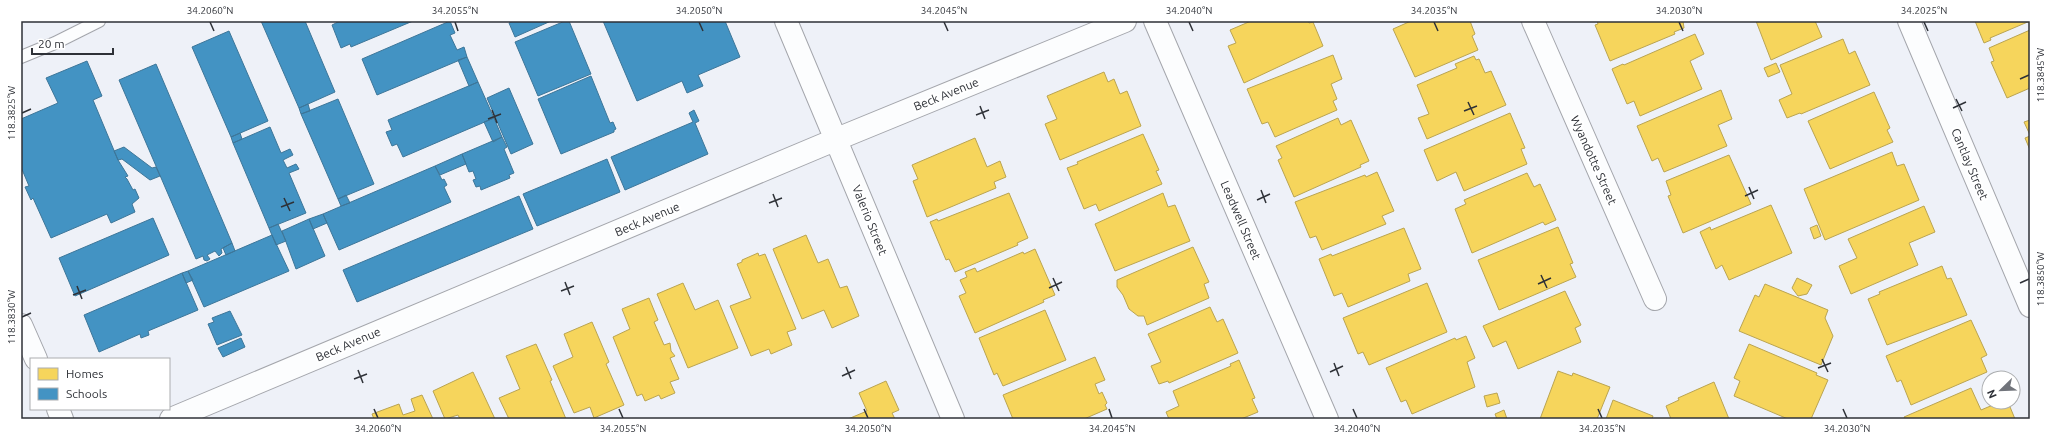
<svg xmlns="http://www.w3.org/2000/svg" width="2051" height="440" viewBox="0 0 2051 440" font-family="Ubuntu,sans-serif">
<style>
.homes{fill:#f6d55c;stroke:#baa451}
.schools{fill:#4393c3;stroke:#3d7699}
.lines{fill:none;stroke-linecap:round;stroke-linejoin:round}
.service-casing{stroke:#a4a6ac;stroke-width:14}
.minor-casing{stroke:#a4a6ac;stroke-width:24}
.service{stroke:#fcfdfe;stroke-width:12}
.minor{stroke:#fcfdfe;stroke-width:22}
.ticks{fill:none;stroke:#2e3137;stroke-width:1.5}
.labels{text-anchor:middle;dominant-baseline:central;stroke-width:4;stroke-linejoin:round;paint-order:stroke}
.street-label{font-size:12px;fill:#2e3137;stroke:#fff}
.neatline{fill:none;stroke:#2e3137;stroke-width:1.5}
.ticks-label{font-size:10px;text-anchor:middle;fill:#2e3137}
</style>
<rect width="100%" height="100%" fill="#eef1f8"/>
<path class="homes" d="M1251,21H1308L1309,23L1313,22L1323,46L1244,83L1228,46L1236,43L1230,30Z
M1411,21H1470L1475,34L1472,36L1478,50L1415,77L1393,29Z
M1597,21H1683L1684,28L1674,32L1675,34L1610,61L1595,25L1598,24Z
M1756,21H1815L1822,37L1771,60Z
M1975,21H2030L1990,38L1991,40L1984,43Z
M2030,30V88L2007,98L1991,62L1994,61L1989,48Z
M1695,34L1704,54L1690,61L1702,89L1640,116L1634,101L1627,104L1612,69L1623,64L1624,65Z
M1843,39L1849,54L1855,51L1870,85L1801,114L1800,113L1787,118L1779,100L1792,94L1780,65Z
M1333,55L1342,79L1331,84L1337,99L1333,101L1337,110L1275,137L1268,122L1262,124L1247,89Z
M1474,56L1476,60L1479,59L1485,73L1491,71L1506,105L1427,139L1418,118L1429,114L1417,85L1457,68L1455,64Z
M1776,63L1780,72L1768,77L1764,68Z
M1104,72L1108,82L1114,79L1120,94L1127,91L1141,126L1060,160L1045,124L1057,119L1047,96Z
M1721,90L1732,119L1718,125L1727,146L1664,172L1658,158L1652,161L1637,126Z
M1874,92L1890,128L1887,130L1893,142L1830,169L1808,121Z
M1510,113L1525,148L1521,149L1527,164L1464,191L1456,172L1437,181L1424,150Z
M1338,118L1341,125L1351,120L1369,161L1360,165L1361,167L1294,197L1278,160L1282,158L1276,146Z
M2030,120V135L2024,122Z
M1143,134L1159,170L1156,171L1162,184L1099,211L1096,204L1084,209L1067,168L1078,164L1077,162Z
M2030,136V150L2025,138Z
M975,138L987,167L1000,161L1006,177L994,182L996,188L927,217L913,181L918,179L912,165Z
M1892,152L1897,166L1904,164L1919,200L1825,240L1804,189Z
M1729,155L1751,204L1683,233L1668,196L1671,195L1666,181Z
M1377,172L1394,211L1382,216L1386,224L1322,250L1316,236L1310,238L1295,202L1365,175L1366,177Z
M1527,173L1534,187L1540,184L1556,220L1545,225L1543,222L1472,253L1455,209L1466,204L1464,200Z
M1009,193L1028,238L1017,243L1018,245L955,272L949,259L946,260L930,222L937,219L938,221Z
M1163,193L1168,207L1175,205L1190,241L1115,271L1095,224Z
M1771,205L1792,253L1729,280L1722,265L1716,269L1700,232L1710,227L1711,230Z
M1924,206L1935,232L1909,243L1918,265L1851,294L1839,266L1857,258L1848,239Z
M1817,225L1821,236L1814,239L1810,228Z
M1558,227L1573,263L1570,264L1576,277L1499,310L1478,260Z
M1404,228L1421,269L1408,274L1410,281L1348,307L1342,293L1334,296L1319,259L1331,254L1332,256Z
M806,235L818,263L828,259L840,288L847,286L859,316L832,328L824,310L802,319L773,249Z
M1193,247L1209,282L1204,284L1209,298L1147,325L1144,316H1138L1129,309L1123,295L1117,287V280Z
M1035,249L1055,295L1043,300L1044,302L975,333L959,296L966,293L960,280L967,277L965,272L975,268L977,272L1023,252L1024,254Z
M758,253L759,256L765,254L796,329L787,332L792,345L771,354L769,349L751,356L730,306L751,298L737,264L742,262V260Z
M1942,266L1947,279L1951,278L1967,315L1887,345L1868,299L1880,294L1879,292Z
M1797,278L1812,285L1807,294L1798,296L1792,288Z
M683,283L695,310L718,300L738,348L688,368L657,294Z
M1427,283L1447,332L1369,365L1363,352L1358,354L1343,318Z
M1765,284L1828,310L1825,318L1833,336L1821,365L1739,331L1755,295L1759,297Z
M1565,291L1581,325L1575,328L1581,342L1518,369L1506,341L1493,347L1483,326Z
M649,298L658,320L654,322L664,345L670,343L671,351L675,356L670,358L679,379L670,382L675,393L661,399L659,395L645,401L642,394L637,396L613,337L630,329L622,309Z
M1210,307L1217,322L1223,319L1238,353L1169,383L1168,381L1159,384L1151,366L1161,362L1148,334Z
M1045,310L1066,360L1003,386L997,373L994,375L979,338Z
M1971,320L1987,355L1981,358L1987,372L1911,405L1901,380L1897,382L1886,356Z
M592,322L609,362L606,364L624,405L594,418L590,407L574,413L553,366L573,357L564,334Z
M1466,336L1475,358L1467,362L1475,387L1412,414L1406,400L1401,402L1386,368L1455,338L1456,340Z
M536,344L552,380L550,381L566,419H509L499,398L520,389L506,356Z
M1749,344L1817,373L1816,375L1828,380L1811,419H1788L1734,396L1740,381L1734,378Z
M1095,357L1105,380L1095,384L1099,394L1102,392L1107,403L1105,405L1107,409L1084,419H1013L1003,395Z
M1239,360L1255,398L1252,399L1258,412L1241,419H1169L1166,412L1179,406L1173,391L1231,366L1230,364Z
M1558,371L1572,376L1573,373L1610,387L1597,419H1540Z
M473,372L495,419H460L458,415L445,419L433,391Z
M886,381L899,410L892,413L895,419H848L867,411L859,393Z
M1714,382L1729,419H1671L1666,406L1679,400L1678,398Z
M1971,388L1981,410L2000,402H2008L2015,419H1905L1904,417Z
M1497,393L1500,403L1487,407L1484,396Z
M422,395L433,419H374L372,414L399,404L403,415L415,411L411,399Z
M1613,400L1653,416L1652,419H1606Z
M1504,410L1507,419H1497L1495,414Z"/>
<path class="schools" d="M261,21H305L335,92L299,108Z
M340,21H413L351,47L350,44L341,48L332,25Z
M450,21L455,33L450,35L457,50L464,47L467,57L377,95L362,59Z
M513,21H551L515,37L509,23Z
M565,21H569L591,74L538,96L515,42Z
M603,21H725L740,57L698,75L703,86L687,93L682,81L637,101Z
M229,31L268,121L231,137L192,47Z
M467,57L478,82L469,86L458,60Z
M87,61L102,96L93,100L118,160L128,176L125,177L127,179L133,190L135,189L139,198L132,204L135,212L111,223L107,214L51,238L33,198L31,200L25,187L29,186L21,167V119L58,103L46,78Z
M156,64L232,243L221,249L222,253L219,256L215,251L207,255L210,259L207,261L204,260L203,256L196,259L119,80Z
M591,76L610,123L613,122L616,129L614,130V132L561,154L538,99Z
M478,82L494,118L403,157L397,144L392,146L386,132L392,130L388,120Z
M509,88L533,144L511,154L487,98Z
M338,99L374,184L338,199L301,114Z
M308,104L310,111L301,114L299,108Z
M694,110L699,121L695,123L708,154L625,190L611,157L693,122L689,113Z
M494,118L502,137L493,142L484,122Z
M270,127L281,153L290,149L293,155L283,160L287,168L296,164L299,169L289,173L306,213L269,228L233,143Z
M240,133L242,139L233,143L231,137Z
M502,137L507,147L504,149L514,173L509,175L510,178L481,190L480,186L476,187L473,180L476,179L473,171L469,172L462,154Z
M124,147L152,168L156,167L160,176L150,180L122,159L118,160L114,151Z
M462,154L466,164L440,175L435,166Z
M607,159L620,192L537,226L523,194Z
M435,166L442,180L444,179L447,185L444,187L451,202L339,250L323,214Z
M346,195L350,203L341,206L338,199Z
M519,196L533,229L357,302L343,270Z
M323,214L327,223L313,229L309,219Z
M153,218L169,255L75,296L59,258Z
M309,219L325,256L296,269L282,231Z
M278,224L286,241L276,245L269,228Z
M272,235L289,271L204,307L188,271Z
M232,243L235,251L226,255L223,248Z
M188,271L193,280L186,283L182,273Z
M182,273L198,310L148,331L149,335L141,338L140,334L99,352L84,315Z
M230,311L242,335L217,345L208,324L214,322L212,318Z
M241,338L245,347L223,357L218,348Z"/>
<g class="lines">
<defs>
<path id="service" d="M21,57L55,43L99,21"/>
<path id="minor" d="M786,21L953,419
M1155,21L1327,419
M1533,21L1655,299
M1909,21L2030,306
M21,325L36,359
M58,409L62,419
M171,419L837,139L1125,21"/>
</defs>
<use href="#service" class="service-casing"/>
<use href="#minor" class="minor-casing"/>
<use href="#service" class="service"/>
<use href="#minor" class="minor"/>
</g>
<path class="ticks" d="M210,22L214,31M455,22L458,31M699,22L703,31M944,22L948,31M1189,22L1193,31M1434,22L1438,31M1679,22L1683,31M1924,22L1928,31M2020,79L2029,75M1956,99L1962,111M1468,102L1474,115M980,106L985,119M1953,108L1966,102M492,110L497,123M1464,111L1477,106M22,113L31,109M976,115L989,110M488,119L501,114M1749,187L1754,199M1261,190L1266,203M773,194L778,207M1745,196L1758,190M284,198L290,211M1257,200L1270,194M769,203L782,198M281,207L294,202M1541,275L1547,288M1053,278L1059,291M565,282L570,295M2020,283L2029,279M1538,284L1551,278M77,286L82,299M1049,288L1062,282M561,291L574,286M73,295L86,290M22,317L31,313M1822,359L1828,372M1334,363L1339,376M846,367L851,379M1818,368L1831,363M358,370L363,383M1330,372L1343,366M842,376L855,370M354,379L367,374M374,409L378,418M619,409L623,418M864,409L868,418M1109,409L1112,418M1353,409L1357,418M1598,409L1602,418M1843,409L1847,418"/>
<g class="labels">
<g class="street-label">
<text transform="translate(946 94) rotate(-22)">Beck Avenue</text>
<text transform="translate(1594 160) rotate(66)">Wyandotte Street</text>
<text transform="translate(1970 164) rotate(67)">Cantlay Street</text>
<text transform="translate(647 219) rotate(-23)">Beck Avenue</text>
<text transform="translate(870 220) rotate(68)">Valerio Street</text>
<text transform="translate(1241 220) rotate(67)">Leadwell Street</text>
<text transform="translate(348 344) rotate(-23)">Beck Avenue</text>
</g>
</g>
<rect width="2051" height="440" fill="none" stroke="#ffffff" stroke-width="44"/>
<rect x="30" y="358" width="140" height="52" fill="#ffffff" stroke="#abadaf"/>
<rect x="38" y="368" width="20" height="12" fill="#f6d55c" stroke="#abadaf"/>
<text x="66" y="378" font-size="12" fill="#2e3137">Homes</text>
<rect x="38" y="388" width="20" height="12" fill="#4393c3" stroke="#abadaf"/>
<text x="66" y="398" font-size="12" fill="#2e3137">Schools</text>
<g transform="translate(2001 390) rotate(247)"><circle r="19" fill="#ffffff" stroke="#abadaf"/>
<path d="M0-3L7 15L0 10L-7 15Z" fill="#71747b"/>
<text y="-6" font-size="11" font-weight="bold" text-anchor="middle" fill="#2e3137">N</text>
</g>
<path d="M32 48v6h81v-6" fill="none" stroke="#2e3137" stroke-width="2"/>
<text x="38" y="48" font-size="12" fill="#2e3137" stroke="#ffffff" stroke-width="3" paint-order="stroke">20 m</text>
<rect x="22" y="22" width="2007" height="396" class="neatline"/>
<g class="ticks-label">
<text x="210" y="14">34.2060°N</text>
<text x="455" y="14">34.2055°N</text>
<text x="699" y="14">34.2050°N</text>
<text x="944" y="14">34.2045°N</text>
<text x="1189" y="14">34.2040°N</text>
<text x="1434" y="14">34.2035°N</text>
<text x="1679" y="14">34.2030°N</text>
<text x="1924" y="14">34.2025°N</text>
<text transform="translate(2040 75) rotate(-90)" y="4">118.3845°W</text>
<text transform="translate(11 113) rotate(-90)" y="4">118.3825°W</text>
<text transform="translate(2040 279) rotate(-90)" y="4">118.3850°W</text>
<text transform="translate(11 317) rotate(-90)" y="4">118.3830°W</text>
<text x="378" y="432">34.2060°N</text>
<text x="623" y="432">34.2055°N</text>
<text x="868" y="432">34.2050°N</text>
<text x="1112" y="432">34.2045°N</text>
<text x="1357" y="432">34.2040°N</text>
<text x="1602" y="432">34.2035°N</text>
<text x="1847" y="432">34.2030°N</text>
</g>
</svg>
